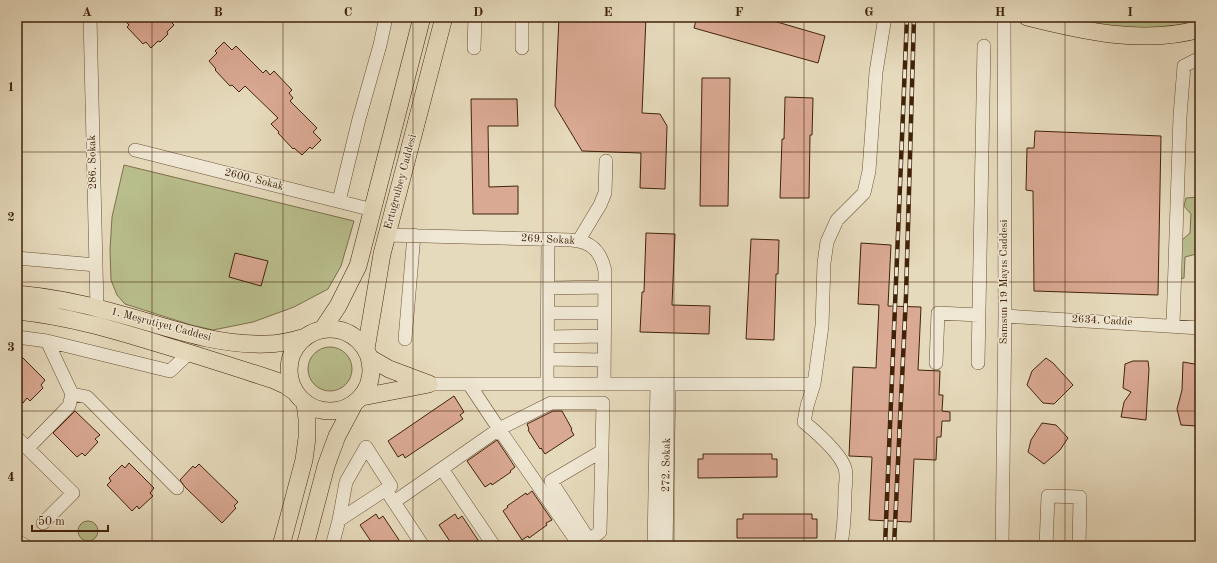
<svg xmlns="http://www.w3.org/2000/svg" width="1217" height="563" viewBox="0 0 1217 563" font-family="'Old Standard TT',serif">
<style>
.green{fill:#b9be8d;stroke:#7d704c}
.building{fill:#daa993;stroke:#41230a}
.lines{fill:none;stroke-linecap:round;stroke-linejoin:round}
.minor-casing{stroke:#6a5136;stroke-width:14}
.major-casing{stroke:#41230a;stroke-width:18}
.minor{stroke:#efe7d3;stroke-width:13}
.major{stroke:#e6dabc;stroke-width:17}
.rail-casing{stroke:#41230a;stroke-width:4.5}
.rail{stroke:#efe7d3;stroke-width:3;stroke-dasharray:9;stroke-linecap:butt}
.grid{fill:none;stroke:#41230a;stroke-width:1;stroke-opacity:0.55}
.labels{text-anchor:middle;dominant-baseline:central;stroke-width:3;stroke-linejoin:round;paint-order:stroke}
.street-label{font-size:11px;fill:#41230a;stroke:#efe7d3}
.neatline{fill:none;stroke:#41230a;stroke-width:1.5}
.grid-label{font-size:13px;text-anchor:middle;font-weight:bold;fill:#41230a}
</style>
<rect width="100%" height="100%" fill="#e6dabc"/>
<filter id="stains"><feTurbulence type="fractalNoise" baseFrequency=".005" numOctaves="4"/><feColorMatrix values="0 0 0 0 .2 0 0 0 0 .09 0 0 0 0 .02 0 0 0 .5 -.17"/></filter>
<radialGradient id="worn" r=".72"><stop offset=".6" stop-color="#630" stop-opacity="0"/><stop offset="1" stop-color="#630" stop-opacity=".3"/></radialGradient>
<path class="green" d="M1054,17H1200V21L1186,27L1114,29Z
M124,165L354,221L341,266L328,289L294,307L253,322L213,330L191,325L125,304L117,295L111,280L110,250L112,217Z
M1200,197V253L1185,257L1184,278L1178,279L1182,240L1190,233L1191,214L1184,206L1186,198Z
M308 369a22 22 0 1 1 44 0a22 22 0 1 1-44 0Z
M78 531a10 10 0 1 1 20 0a10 10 0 1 1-20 0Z"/>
<path class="building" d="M122,17H166L174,25L167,32L168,34L160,42L158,41L151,48L146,42L143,44L127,27L129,25Z
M559,17H646L642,113L660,114L667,126L665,189L640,188L641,153L582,151L555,106Z
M697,17H760L825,36L818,63L694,28Z
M224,42L232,50L236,46L263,73L266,70L270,75L274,71L292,90L289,93L293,98L290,101L317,128L313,132L321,140L312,149L310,147L302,155L294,148L293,149L278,133L279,132L271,124L278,118L245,86L239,92L232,85L230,86L215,70L216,69L209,61L217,53L215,51Z
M702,78H730L728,206H700Z
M785,97L813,98L812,135H810L809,198H780L782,139H784Z
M471,99H517L518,126H488L489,187L518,186V214H473Z
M1035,131L1161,136L1158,295L1034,291L1033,191L1026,190L1027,148H1034Z
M646,233L675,234L672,305L710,306L709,334L640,332L642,292H644Z
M751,239L779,240L778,274H776L774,340L746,339Z
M861,243L891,245L888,306L921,307L918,370L940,371L939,395H943L942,411L950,412V421H942L941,437H937L936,460L914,459L911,522L869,520L872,457L849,456L853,367L876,368L879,305L858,304Z
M235,253L268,261L261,286L229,277Z
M17,352L45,380L41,385L43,388L30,401L27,398L23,403L17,397Z
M1046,358L1053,363L1073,385L1054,404L1043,403L1027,385L1032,371Z
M1133,361H1148L1149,369L1146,420L1121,417L1124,402L1131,392L1123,388L1125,364Z
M1183,362L1200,365V422L1197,426L1181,425L1177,409L1182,390Z
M454,396L464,412L460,415L463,419L405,458L403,454L398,457L388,441Z
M75,411L100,435L95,439L98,442L85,456L82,453L77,457L53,433Z
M553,411H562L572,429L571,430L574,435L545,454L541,448L540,449L528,430L529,429L527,424Z
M1042,423L1056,425L1068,438L1060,450L1044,464L1028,452L1031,440Z
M497,440L515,467L510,471L511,472L492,485L491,483L485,487L467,461Z
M703,454H772V459H777V477L698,478V459H703Z
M129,463L154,488L150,493L153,496L139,509L137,506L132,511L107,485L111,481L109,478L122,465L125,468Z
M199,464L238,502L234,506L236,508L222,523L185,487L180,480L193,466L195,468Z
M532,491L552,520L546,523L547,525L529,538L528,536L522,540L503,511L508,507L507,506L526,493L527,495Z
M376,514L379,519L383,516L399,540L391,546H374L360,525Z
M455,514L458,519L462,516L478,540L474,543L476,546H453L439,525Z
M743,514H812V519H817V538H737V519H743Z"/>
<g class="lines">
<defs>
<path id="minor" d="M90,17L97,308
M474,48L475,17
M522,48V17
M135,150L373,210
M339,201L359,119L380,45L386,17
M387,235L571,240C591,241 601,251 605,271L604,383
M579,240L600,205L605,193L606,161
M17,258L96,265
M548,288L605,287
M548,313H604
M1005,316L1200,328
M1173,325L1180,116L1184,66L1200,58
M17,337L47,341L170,371L189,353
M548,337L604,336
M405,339L414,235
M548,359L604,360
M936,363L938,313L979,315
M978,363L984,46
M429,384H814
M469,384L499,429L551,403H603L600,532L589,540L551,481L602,451
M547,384L548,239
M72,394L87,397L177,488
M17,438L73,493L43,523
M28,448L69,406L72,394L47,341
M442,469L494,546
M390,496L423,546
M394,502L499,429L580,546
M17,541L26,546
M332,546L339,520L346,482L366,447L391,486L339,520
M654,546L657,384
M666,546L669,384
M841,546C844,527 845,509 845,490C846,483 847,475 845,468C840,453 816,432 804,422L807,406L814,384L822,326L824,263L827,242L837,220L864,193L869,171L876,72L885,17
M1002,546L1005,316L1004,17
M1046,546L1048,496L1080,497L1079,546"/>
<path id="major" d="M1027,17C1083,31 1143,45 1200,29
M17,294C49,297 81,303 112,312C163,325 213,346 266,344C279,344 292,341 305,337
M17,311C67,316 115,330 163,345C200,356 237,368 274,380L285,385L295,392
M289 370a41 41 0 1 1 82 0a41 41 0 1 1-82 0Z
M322,330L338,306L358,266L422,17
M366,349L382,254L444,17
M362,397L429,384L389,369L370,358
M281,546L304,460L307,438V419L305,403
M305,546L326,466L337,436L353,406"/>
</defs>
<use href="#minor" class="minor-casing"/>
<use href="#major" class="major-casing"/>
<use href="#minor" class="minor"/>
<use href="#major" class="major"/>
<defs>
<path id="rail" d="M885,546L907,17
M894,546L906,296L914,17"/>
</defs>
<use href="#rail" class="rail-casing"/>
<use href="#rail" class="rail"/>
</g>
<path class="grid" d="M152,17V546M283,17V546M413,17V546M543,17V546M674,17V546M804,17V546M934,17V546M1065,17V546M17,152H1200M17,282H1200M17,411H1200"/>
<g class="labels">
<g class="street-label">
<text transform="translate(93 162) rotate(-91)">286. Sokak</text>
<text transform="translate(254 180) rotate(14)">2600. Sokak</text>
<text transform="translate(401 182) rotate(-75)">Ertuğrulbey Caddesi</text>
<text transform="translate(548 240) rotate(3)">269. Sokak</text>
<text transform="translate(1004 282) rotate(-90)">Samsun 19 Mayıs Caddesi</text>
<text transform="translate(1102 321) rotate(3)">2634. Cadde</text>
<text transform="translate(161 325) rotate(15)">1. Meşrutiyet Caddesi</text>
<text transform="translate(667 465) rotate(-89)">272. Sokak</text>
</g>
</g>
<rect width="1217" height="563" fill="none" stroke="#e6dabc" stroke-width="44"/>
<path d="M32 525v6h76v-6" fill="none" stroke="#41230a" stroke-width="2"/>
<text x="38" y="525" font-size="12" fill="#41230a" stroke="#efe7d3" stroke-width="3" paint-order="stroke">50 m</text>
<rect x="22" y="22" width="1173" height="519" class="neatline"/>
<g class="grid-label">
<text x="87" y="16">A</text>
<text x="218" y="16">B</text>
<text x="348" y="16">C</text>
<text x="478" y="16">D</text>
<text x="608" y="16">E</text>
<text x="739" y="16">F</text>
<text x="869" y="16">G</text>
<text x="1000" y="16">H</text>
<text x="1130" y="16">I</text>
<text x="11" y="91">1</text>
<text x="11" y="221">2</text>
<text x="11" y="351">3</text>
<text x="11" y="481">4</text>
</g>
<rect width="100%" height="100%" filter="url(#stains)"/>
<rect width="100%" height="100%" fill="url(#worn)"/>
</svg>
